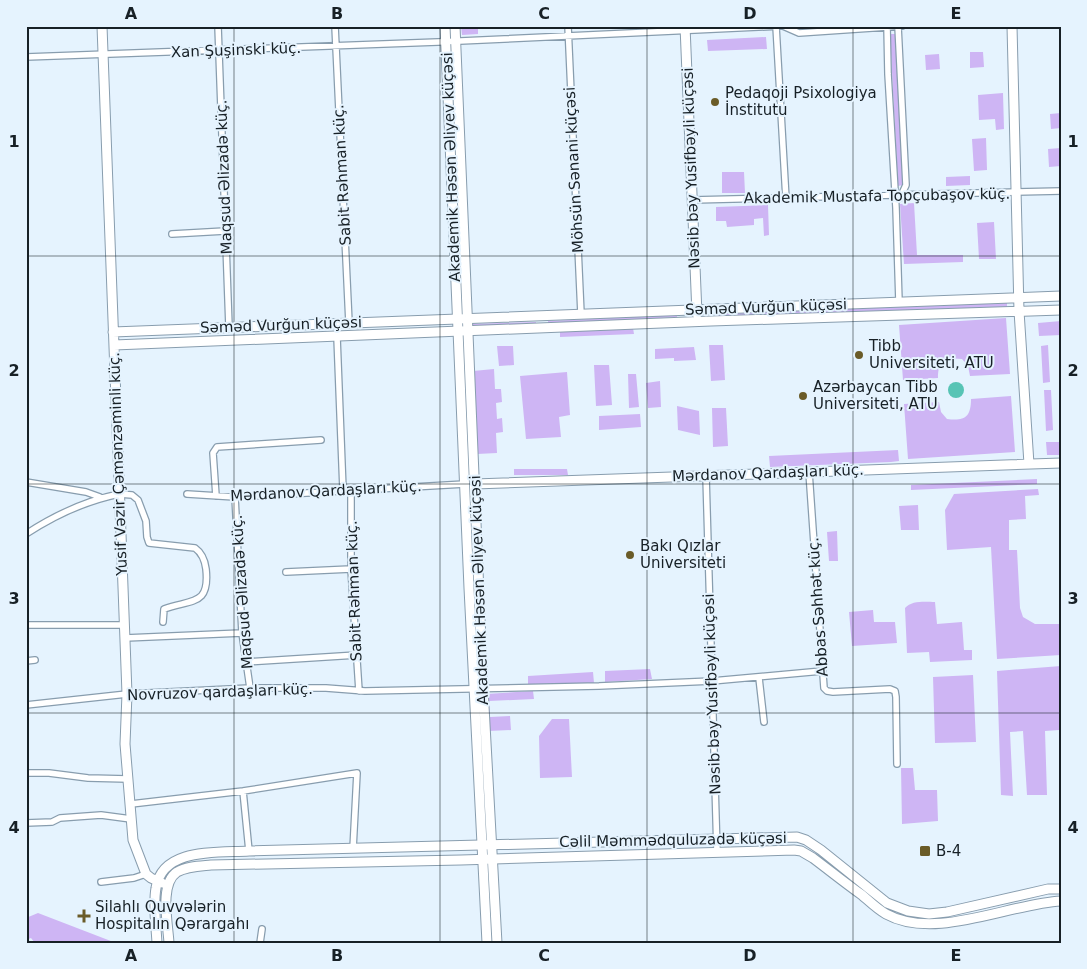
<svg xmlns="http://www.w3.org/2000/svg" width="1087" height="969" viewBox="0 0 1087 969" font-family="'DejaVu Sans',sans-serif">
<style>
.green{fill:#ceb5f4}
.water{fill:#57c4b5}
.lines{fill:none;stroke-linecap:round;stroke-linejoin:round}
.street-casing{stroke:#889dae;stroke-width:8}
.secondary-casing{stroke:#889dae;stroke-width:11}
.primary-casing{stroke:#889dae;stroke-width:11}
.street{stroke:#fff;stroke-width:5.5}
.secondary{stroke:#fff;stroke-width:9}
.primary{stroke:#fff;stroke-width:9}
.grid{fill:none;stroke:#172026;stroke-width:1;stroke-opacity:0.55}
.poi-dot{fill:#6a5b28;stroke:#e5f3fe;stroke-width:2}
.labels{text-anchor:middle;dominant-baseline:central;stroke-width:4;stroke-linejoin:round;paint-order:stroke}
.street-label{font-size:15px;fill:#172026;stroke:#e5f3fe}
.poi-label{font-size:15px;fill:#172026;stroke:#e5f3fe;text-anchor:start}
.neatline{fill:none;stroke:#172026;stroke-width:2}
.grid-label{font-size:16px;text-anchor:middle;font-weight:bold;fill:#172026}
</style>
<rect width="100%" height="100%" fill="#e5f3fe"/>
<path class="green" d="M461,26H478V34L462,35Z
M890,34H895L903,185L898,186Z
M766,37L767,49L708,51L707,40Z
M970,52H983L984,67L970,68Z
M939,54L940,69L926,70L925,55Z
M1003,93L1004,129L996,130L995,119L979,120L978,95Z
M1061,113V128L1051,129L1050,114Z
M986,138L987,170L974,171L972,139Z
M1061,148V166L1049,167L1048,149Z
M722,172H744L745,193H722Z
M970,176V185L946,186V177Z
M914,203L917,255H963V262L904,264L900,204Z
M768,205L769,235L764,236L763,218L754,219V225L727,227L726,221H716V207Z
M994,222L996,259H979L977,223Z
M1007,303V307L715,316V314Z
M677,315V317L548,324V321Z
M1006,318L1010,374L970,376L968,366L962,359C945,357 938,360 938,378L903,380L899,325Z
M1061,321V335L1039,336L1038,323Z
M536,322V324L470,327V324Z
M633,328L634,334L560,337V332Z
M709,345H723L725,380L711,381Z
M1048,345L1050,382L1043,383L1041,346Z
M497,346H513L514,365L499,366Z
M694,347L696,360L674,361V358L655,359V349Z
M594,365H609L612,405L596,406Z
M494,369L495,389H501L502,402L496,403L497,419L502,418L503,432L496,433L497,453L477,454L473,371Z
M567,372L570,415L559,417L561,437L526,439L520,376Z
M628,374H636L639,407L629,408Z
M660,381L661,407L648,408L646,383Z
M1044,390H1051L1053,430L1046,431Z
M1011,396L1015,452L908,459L904,404L939,402L941,412L947,419C964,421 971,418 971,399Z
M677,406L699,411L700,435L678,430Z
M712,408H726L728,446L713,447Z
M640,414L641,427L599,430V416Z
M1046,442H1061V455H1047Z
M898,450L899,461L891,462L770,467L769,456Z
M514,469H567L568,475H514Z
M1037,479V484L911,490V485Z
M1038,489L1039,495L1025,496L1026,519L1009,520V550H1017L1020,608L1023,617L1035,624H1061V655L997,659L991,547L947,550L945,510L954,494Z
M918,505L919,530H901L899,506Z
M837,531L838,561H829L827,532Z
M935,602L937,624L962,622L964,650H972V660L930,662L929,652L907,653L905,608C912,600 926,602 935,602Z
M873,610L874,622H895L897,643L852,646L849,612Z
M1061,666V785L1059,730L1045,731L1047,795H1027L1023,731L1010,732L1013,796L1001,795L997,671Z
M650,669L652,679L605,682V671Z
M593,672L594,683L528,685V676Z
M973,675L976,742L935,743L933,677Z
M533,691L534,699L489,701L490,717L510,716L511,730L488,731L486,694Z
M552,719H569L572,777L540,778L539,736Z
M901,768H913L915,790H937L938,821L902,824Z
M38,913L116,943H35L31,938L26,940V918Z"/>
<path class="water" d="M948 390a8 8 0 1 1 16 0a8 8 0 1 1-16 0Z"/>
<g class="lines">
<defs>
<path id="street" d="M218,26L229,327
M335,26L349,323
M568,26L581,314
M776,26L786,199
M783,26L799,33L902,26
M887,26L888,74L896,208L899,302
M898,26L906,185L900,198
M26,57L438,42L781,26
M692,200L1061,191
M172,234L225,231
M337,337L343,490
M809,472L824,688L827,691L833,692L890,689L895,691L896,697L897,764
M706,476L717,852
M26,482L86,492L100,497
M351,490V569L359,691
M119,494L132,495L138,500L146,521L147,537L149,543L195,548C202,553 205,561 206,569C210,606 192,599 164,609L163,622
M187,494L235,497L465,484
M216,496L213,453L217,447L321,440
M235,497L242,633L250,688
M26,534C55,515 85,501 119,494
M286,572L351,569
M26,625H124
M125,638L242,633
M26,661L35,660
M246,662L357,655
M759,678L764,722
M26,705L127,694L250,688H326L365,691L599,686L712,681L822,671
M26,773H49L88,778L128,779
M243,791L249,851
M131,804L243,791L357,773L353,849
M26,823L52,822L60,818L101,815L131,819
M101,882L134,878L146,874
M260,943L262,929"/>
<path id="secondary" d="M102,26L127,694L125,744L133,840L146,874L151,878L162,883
M685,26L697,314
M1012,26L1019,311L1029,464
M113,332L1061,296
M114,345L711,321L1061,310
M475,484L1061,463
M157,943C156,925 153,905 156,888C162,847 218,853 249,851L797,837L806,840L821,850L887,903L908,911L929,914L947,912L1048,889H1061
M169,943C168,924 159,884 177,872C187,866 200,866 211,865L461,860L794,850L801,851L813,858C829,870 845,883 862,895C869,901 877,909 886,914C935,941 1008,904 1061,901"/>
<path id="primary" d="M445,26L469,588L487,943
M455,26L483,688L497,943"/>
</defs>
<use href="#street" class="street-casing"/>
<use href="#secondary" class="secondary-casing"/>
<use href="#primary" class="primary-casing"/>
<use href="#street" class="street"/>
<use href="#secondary" class="secondary"/>
<use href="#primary" class="primary"/>
</g>
<path class="grid" d="M234,26V943M440,26V943M647,26V943M853,26V943M26,256H1061M26,484H1061M26,713H1061"/>
<g class="poi-dot">
<circle cx="715" cy="102" r="5"/>
<circle cx="859" cy="355" r="5"/>
<circle cx="803" cy="396" r="5"/>
<circle cx="630" cy="555" r="5"/>
<rect x="919" y="845" width="12" height="12" rx="2.5"/>
<path d="M81.5 908.5h5v5h5v5h-5v5h-5v-5h-5v-5h5z"/>
</g>
<g class="labels">
<g class="street-label">
<text transform="translate(236 50) rotate(-2)">Xan Şuşinski küç.</text>
<text transform="translate(451 167) rotate(-92)">Akademik Həsən Əliyev küçəsi</text>
<text transform="translate(691 168) rotate(-92)">Nəsib bəy Yusifbəyli küçəsi</text>
<text transform="translate(574 170) rotate(-93)">Möhsün Sənani küçəsi</text>
<text transform="translate(342 175) rotate(-93)">Sabit Rəhman küç.</text>
<text transform="translate(224 177) rotate(-92)">Maqsud Əlizadə küç.</text>
<text transform="translate(877 196) rotate(-1)">Akademik Mustafa Topçubaşov küç.</text>
<text transform="translate(766 307) rotate(-2)">Səməd Vurğun küçəsi</text>
<text transform="translate(281 325) rotate(-2)">Səməd Vurğun küçəsi</text>
<text transform="translate(118 464) rotate(-92)">Yusif Vəzir Çəmənzəminli küç.</text>
<text transform="translate(768 473) rotate(-2)">Mərdanov Qardaşları küç.</text>
<text transform="translate(326 491) rotate(-3)">Mərdanov Qardaşları küç.</text>
<text transform="translate(479 590) rotate(-92)">Akademik Həsən Əliyev küçəsi</text>
<text transform="translate(354 591) rotate(-92)">Sabit Rəhman küç.</text>
<text transform="translate(242 592) rotate(-94)">Maqsud Əlizadə küç.</text>
<text transform="translate(818 607) rotate(-94)">Abbas Səhhət küç.</text>
<text transform="translate(220 692) rotate(-2)">Novruzov qardaşları küç.</text>
<text transform="translate(712 694) rotate(-92)">Nəsib bəy Yusifbəyli küçəsi</text>
<text transform="translate(673 840) rotate(-1)">Cəlil Məmmədquluzadə küçəsi</text>
</g>
<g class="poi-label">
<text x="725" y="93">Pedaqoji Psixologiya<tspan x="725" dy="17">İnstitutu</tspan></text>
<text x="869" y="346">Tibb<tspan x="869" dy="17">Universiteti, ATU</tspan></text>
<text x="813" y="387">Azərbaycan Tibb<tspan x="813" dy="17">Universiteti, ATU</tspan></text>
<text x="640" y="546">Bakı Qızlar<tspan x="640" dy="17">Universiteti</tspan></text>
<text x="936" y="851">B-4</text>
<text x="95" y="907">Silahlı Quvvələrin<tspan x="95" dy="17">Hospitalın Qərargahı</tspan></text>
</g>
</g>
<rect width="1087" height="969" fill="none" stroke="#e5f3fe" stroke-width="55"/>
<rect x="28" y="28" width="1032" height="914" class="neatline"/>
<g class="grid-label">
<text x="131" y="19">A</text>
<text x="337" y="19">B</text>
<text x="544" y="19">C</text>
<text x="750" y="19">D</text>
<text x="956" y="19">E</text>
<text x="14" y="147">1</text>
<text x="1073" y="147">1</text>
<text x="14" y="376">2</text>
<text x="1073" y="376">2</text>
<text x="14" y="604">3</text>
<text x="1073" y="604">3</text>
<text x="14" y="833">4</text>
<text x="1073" y="833">4</text>
<text x="131" y="961">A</text>
<text x="337" y="961">B</text>
<text x="544" y="961">C</text>
<text x="750" y="961">D</text>
<text x="956" y="961">E</text>
</g>
</svg>
